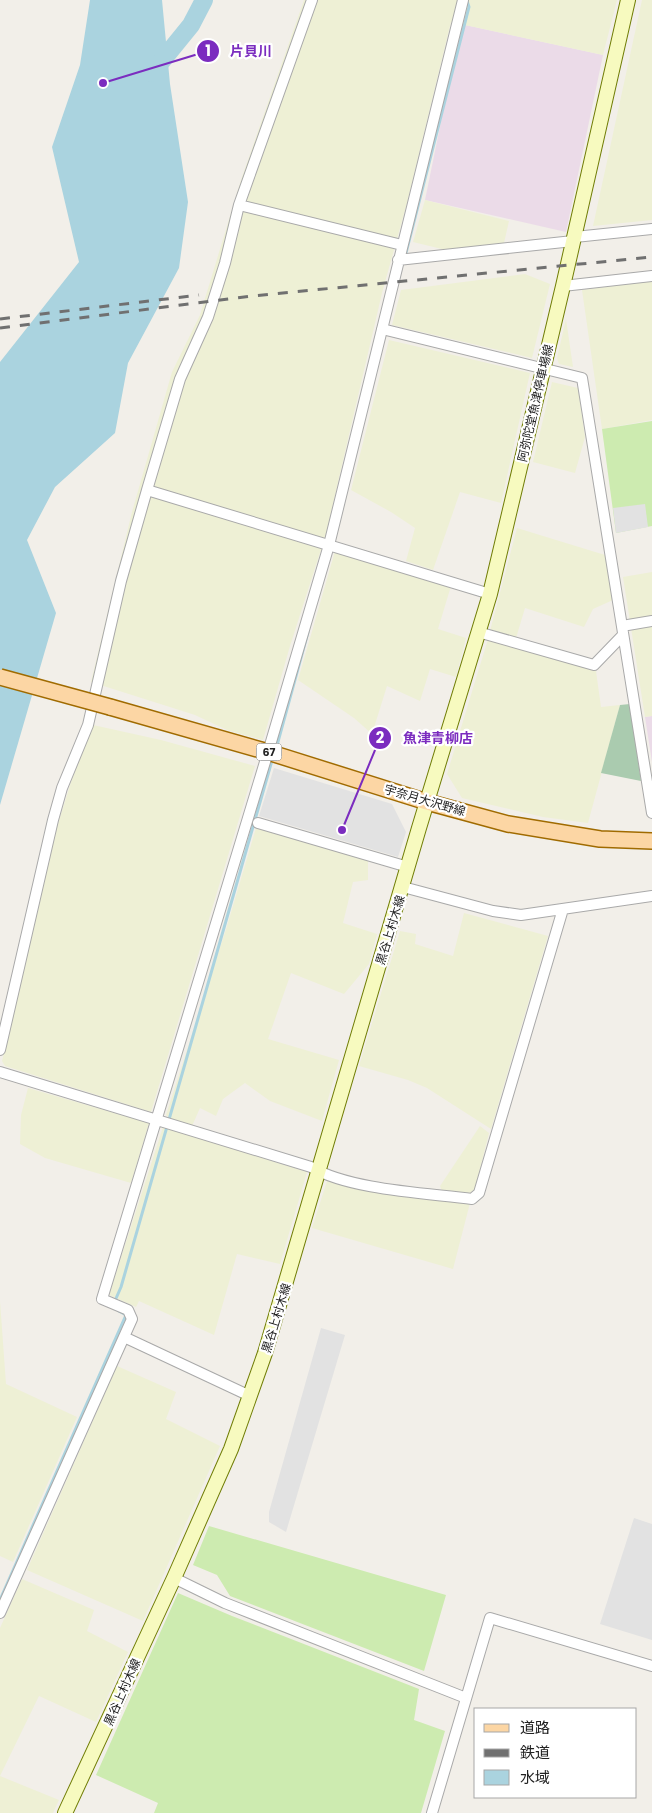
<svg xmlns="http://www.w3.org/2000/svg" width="652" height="1813" viewBox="0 0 652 1813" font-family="Poppins,'Noto Sans JP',sans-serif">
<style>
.industrial{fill:#ebdbe8}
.farmland{fill:#eef0d5}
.grass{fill:#cdebb0}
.cemetery{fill:#aacbaf}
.parking{fill:#e2e2e2}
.water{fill:#aad3df}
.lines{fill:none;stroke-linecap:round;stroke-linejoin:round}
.stream{stroke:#aad3df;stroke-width:3}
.river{stroke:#aad3df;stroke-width:18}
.street-casing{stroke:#a9a9a9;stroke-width:12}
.secondary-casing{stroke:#707d05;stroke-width:16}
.primary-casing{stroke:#a06b00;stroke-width:18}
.street{stroke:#fff;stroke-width:10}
.secondary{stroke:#f7fabf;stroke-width:14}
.primary{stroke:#fcd6a4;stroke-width:15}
.rail{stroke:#707070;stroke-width:3;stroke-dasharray:10 10;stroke-linecap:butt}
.primary-bridge-casing{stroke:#a06b00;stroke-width:18;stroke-linecap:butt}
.primary-bridge{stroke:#fcd6a4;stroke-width:15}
.labels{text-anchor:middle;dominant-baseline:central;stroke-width:4.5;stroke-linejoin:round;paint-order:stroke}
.shield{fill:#fff;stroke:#646464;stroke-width:1}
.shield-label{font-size:11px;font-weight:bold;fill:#222}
.street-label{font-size:12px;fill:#222;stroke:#fff}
.leader{fill:none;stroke:#7b2cbf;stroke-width:2}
.callout-dot{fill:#7b2cbf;stroke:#fff;stroke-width:2}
.mark-label{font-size:15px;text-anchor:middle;font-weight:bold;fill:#fff}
.callout-label{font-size:14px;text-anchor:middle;font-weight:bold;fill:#7b2cbf;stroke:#fff;stroke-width:4.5;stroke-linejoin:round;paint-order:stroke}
</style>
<rect width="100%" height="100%" fill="#f2efe9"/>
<path class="industrial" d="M461,24L603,55L566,232L425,200Z
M652,716V762L645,717Z"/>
<path class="farmland" d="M304,0H617L603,55L451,22L407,203L382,293L326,534L290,646L263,740L227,730L195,715L91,682L132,512L172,372L200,315L241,180Z
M642,0H652V220L593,226Z
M425,200L509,221L504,243L446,250L413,242Z
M525,274L550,284L532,358L392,325L401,290Z
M652,281V420L602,429L582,290Z
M566,319L573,367L559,364L557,358Z
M389,340L530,373L501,503L460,492L433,570L406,561L415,528L391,512L351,490Z
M552,382L578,388L585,437L575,473L533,462Z
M517,528L605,555L613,600L593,609L584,627L525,608L516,638L490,631Z
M335,551L451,586L438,629L466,638L456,677L430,669L420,701L387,686L372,734L354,718L298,680Z
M652,572V716L645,717L623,577Z
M488,639L596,671L601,707L620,705L588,823L543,817L462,798L447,774Z
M93,725L161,740L255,766L151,1112L5,1066L2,1061L57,827L71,782Z
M256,828L368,860V880L353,882L343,923L377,934L369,964L344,994L291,973L268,1039L339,1060L322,1121L270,1101L245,1083L223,1099L216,1116L200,1108L192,1126L173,1121L166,1115L227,926Z
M464,913L548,936L491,1129L427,1088L408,1080L359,1066L400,931L416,934L415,944L453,956Z
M28,1088L149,1123L131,1183L45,1158L20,1144L21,1115Z
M480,1126L489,1133L475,1189L468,1194L442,1191L440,1186Z
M163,1127L307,1172L280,1264L237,1254L214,1335L139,1301L136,1307L109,1295Z
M327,1181L385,1193L470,1203L453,1269L312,1228Z
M0,1301L6,1384L77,1417L13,1562L0,1556Z
M117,1366L176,1392L166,1419L220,1446L143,1621L27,1570Z
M22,1579L94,1610L87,1631L128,1652L96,1722L39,1696L0,1776L59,1800L53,1813H0V1628Z"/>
<path class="grass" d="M652,421V526L616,533L602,429Z
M209,1526L446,1595L424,1671L230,1596L217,1575L193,1565Z
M178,1593L232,1616L419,1689L414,1720L445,1731L421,1813H154L158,1803L96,1775Z"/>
<path class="cemetery" d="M630,704L641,781L601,773L620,705Z"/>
<path class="parking" d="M645,504L648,527L616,533L613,508Z
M274,768L392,804L406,832L398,857L259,816Z
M321,1328L345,1335L286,1532L269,1522V1512Z
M634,1518L652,1524V1640L600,1624Z"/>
<path class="water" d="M90,0H162L170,84L188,202L179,268L128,363L115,433L55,487L27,540L56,613L0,805V362L79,262L52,147L80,65Z"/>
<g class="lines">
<path class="stream" d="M406,253L469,7L467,1
M276,749L308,632
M114,1303L121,1287L273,757
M0,1600L126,1315L119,1311"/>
<path class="river" d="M152,73L191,25L204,0"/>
<defs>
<path id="street" d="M312,0L239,205L402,245
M239,205L225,263L208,317L180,379L147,490L490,594
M575,237L652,229
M398,260L573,241
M563,286L652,276
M382,329L582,378L652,813
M622,626L652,621
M478,632L594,665L623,635
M258,823L408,867
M403,887L493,911L521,915L652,896
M0,1050L53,820L62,788L88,725L121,581L147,490
M0,1072L311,1167C350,1190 426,1193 472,1199L479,1193L563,909
M124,1337L250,1396
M174,1578L225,1603L466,1698
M0,1613L132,1319L128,1310L102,1299L268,752L329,545L463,0
M432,1813L490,1618L652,1666"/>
<path id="secondary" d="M65,1813L174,1578L231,1449L265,1353L419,828L490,594L563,286L628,0"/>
<path id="primary" d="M110,707L268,752L427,802L508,824L600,839L652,841"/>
</defs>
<use href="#street" class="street-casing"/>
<use href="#secondary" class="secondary-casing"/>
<use href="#primary" class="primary-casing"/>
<use href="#street" class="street"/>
<use href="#secondary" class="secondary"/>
<use href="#primary" class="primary"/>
<path class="rail" d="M0,319L199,295
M0,328L252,296L652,257"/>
<defs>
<path id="primary-bridge" d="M0,677L110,707"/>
</defs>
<use href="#primary-bridge" class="primary-bridge-casing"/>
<use href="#primary-bridge" class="primary-bridge"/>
</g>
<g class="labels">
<rect class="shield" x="256.5" y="743.5" width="25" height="17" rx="4"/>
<g class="shield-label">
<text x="269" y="752">67</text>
</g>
<g class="street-label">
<text transform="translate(535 403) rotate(-77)">阿弥陀堂魚津停車場線</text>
<text transform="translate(425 800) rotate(16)">宇奈月大沢野線</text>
<text transform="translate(390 930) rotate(-73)">黒谷上村木線</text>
<text transform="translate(276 1318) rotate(-73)">黒谷上村木線</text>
<text transform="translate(122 1692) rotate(-66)">黒谷上村木線</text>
</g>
</g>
<path class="leader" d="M103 83L208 51M342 830L380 738"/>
<g class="callout-dot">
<circle cx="103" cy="83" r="5"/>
<circle cx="342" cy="830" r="5"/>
<circle cx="208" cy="51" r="12"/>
<circle cx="380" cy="738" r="12"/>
</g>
<g class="mark-label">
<text x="208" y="56">1</text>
<text x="380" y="743">2</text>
</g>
<g class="callout-label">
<text x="251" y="56">片貝川</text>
<text x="438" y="743">魚津青柳店</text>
</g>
<rect x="474" y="1708" width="162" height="90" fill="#ffffff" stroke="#a7a7a7"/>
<rect x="484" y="1724" width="25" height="8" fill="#fcd6a4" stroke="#a7a7a7"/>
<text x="520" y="1733" font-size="15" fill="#222222">道路</text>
<rect x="484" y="1749" width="25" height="8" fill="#707070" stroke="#a7a7a7"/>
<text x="520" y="1758" font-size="15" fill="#222222">鉄道</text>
<rect x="484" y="1770" width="25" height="15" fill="#aad3df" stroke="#a7a7a7"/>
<text x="520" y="1783" font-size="15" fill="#222222">水域</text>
</svg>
